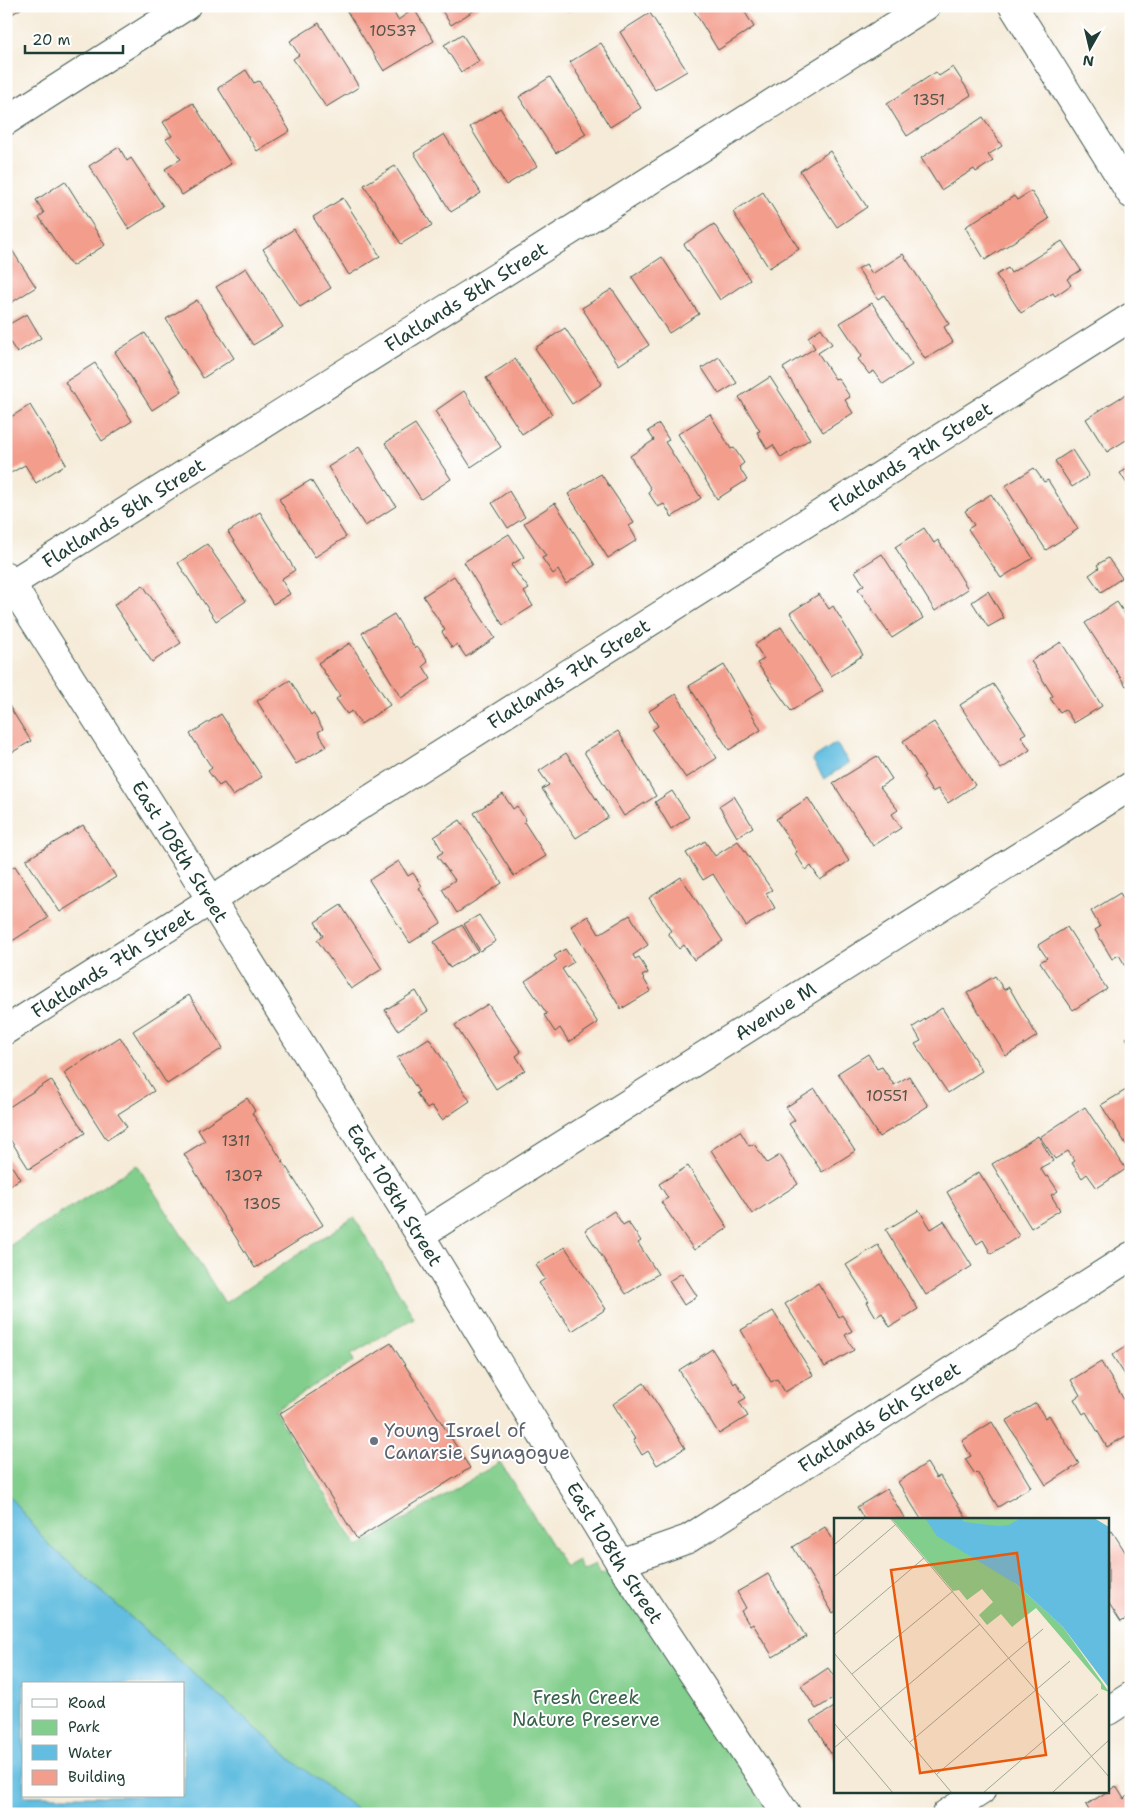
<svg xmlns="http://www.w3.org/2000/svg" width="1137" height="1820" viewBox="0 0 1137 1820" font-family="'Shantell Sans',sans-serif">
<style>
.green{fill:#82ce8c;stroke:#508660}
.water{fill:#62bde0;stroke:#407d8a;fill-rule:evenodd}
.building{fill:#f39d8c}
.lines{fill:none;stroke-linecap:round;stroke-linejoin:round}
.minor-casing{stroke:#3f574d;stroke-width:30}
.minor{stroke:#fff;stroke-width:28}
.worship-dot{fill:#6b7280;stroke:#fff;stroke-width:2}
.labels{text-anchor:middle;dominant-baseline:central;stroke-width:4;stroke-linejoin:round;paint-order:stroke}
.number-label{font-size:16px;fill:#54554a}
.street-label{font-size:19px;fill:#1f3d34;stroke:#fff}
.worship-label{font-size:19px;fill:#5b616d;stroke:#fff;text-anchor:start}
.park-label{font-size:19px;fill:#38614a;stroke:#fff}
.inset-road{fill:none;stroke:#9fa596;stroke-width:1}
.view{fill:#e8590c;fill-opacity:0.15;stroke:#e8590c;stroke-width:2.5}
.inset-edge{fill:none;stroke:#1f3d34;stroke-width:2.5}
</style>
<rect width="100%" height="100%" fill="#fff"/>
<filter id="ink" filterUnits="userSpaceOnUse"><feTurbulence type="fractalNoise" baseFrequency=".02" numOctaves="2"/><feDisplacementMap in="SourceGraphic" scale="10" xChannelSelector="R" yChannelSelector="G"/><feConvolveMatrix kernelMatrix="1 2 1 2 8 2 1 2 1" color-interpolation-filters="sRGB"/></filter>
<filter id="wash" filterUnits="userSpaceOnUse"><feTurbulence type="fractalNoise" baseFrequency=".0096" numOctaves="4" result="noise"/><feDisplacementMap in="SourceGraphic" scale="20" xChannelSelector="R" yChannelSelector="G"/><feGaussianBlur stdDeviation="1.12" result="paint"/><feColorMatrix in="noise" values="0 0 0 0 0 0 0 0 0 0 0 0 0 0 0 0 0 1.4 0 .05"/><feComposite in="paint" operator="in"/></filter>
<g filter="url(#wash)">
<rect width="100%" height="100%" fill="#f5ebd8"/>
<path class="green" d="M137,1165L225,1303L354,1217L414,1318L351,1354L354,1362L274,1410L358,1547L500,1462L566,1568L578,1561L583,1570L595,1564L601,1574L620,1563L780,1814H315L293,1761L48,1544L6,1492V1248Z"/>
<path class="water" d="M836,743L849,763L824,779L812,759Z
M6,1492L48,1544L294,1762L363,1814H6ZM24,1684H184V1796H24Z"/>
<g id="blocks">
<path class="building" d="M6,6H25L6,18Z
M347,6H390L398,20L414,9L434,41L384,71L345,8Z
M439,6H481L451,25Z
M564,6H575L568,12Z
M691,6H741L754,27L718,50Z
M650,13L687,71L655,90L620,32Z
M319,23L359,87L326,107L293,59L299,55L290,41Z
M462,34L479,61L461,72L444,45Z
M601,43L641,108L610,127L570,62Z
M953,67L971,95L907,136L887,104L936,72L939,76Z
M246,70L254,83L259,81L290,131L257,151L218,88Z
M550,77L586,134L556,153L519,97Z
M193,103L231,164L182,195L165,169L181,159L166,139L172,136L163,122Z
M500,108L537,166L506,185L470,127Z
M983,117L1002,146L988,155L993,161L976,172L974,169L941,190L921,158Z
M444,134L481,193L451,212L414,153Z
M119,147L127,161L131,158L163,206L129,229L89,166Z
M830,151L867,207L837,227L800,171Z
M395,166L432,225L401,244L364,185Z
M65,181L105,245L72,266L39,217L44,213L36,200Z
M1031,191L1049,219L985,260L965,227L1014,196L1017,200Z
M763,192L799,249L769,268L733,212Z
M343,198L380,256L349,275L313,217Z
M714,224L750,280L720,300L684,244Z
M294,229L331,288L300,307L263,249Z
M6,241L36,287L6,306Z
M1062,241L1081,270L1067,279L1071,285L1055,296L1053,293L1021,313L996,275L1008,268L1011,273Z
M903,254L949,324L944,327L953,342L925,359L884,295L878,299L858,269L866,264L872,274Z
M662,257L699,314L669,333L632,277Z
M246,268L283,327L253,345L216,287Z
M612,289L649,345L619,365L582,308Z
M197,300L234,358L203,378L166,319Z
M872,303L912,365L883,384L874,371L869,374L858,359L862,356L840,323Z
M27,314L41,338L17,353L6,336V326Z
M565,328L602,384L572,404L535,348Z
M821,328L832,344L818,353L835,379L838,378L850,397L845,400L853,413L823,432L783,368L815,348L808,337Z
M145,333L182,391L152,410L115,352Z
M719,357L737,383L719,394L702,368Z
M515,359L552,414L522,434L486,378Z
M95,363L132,421L102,441L65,382Z
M770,377L810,439L781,458L773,445L767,449L757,432L760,431L739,397Z
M464,391L501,447L471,467L435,411Z
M1131,391V437L1107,452L1086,419Z
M30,405L66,464L36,483L25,465L9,474L6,469V420Z
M710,414L731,449L734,448L744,463L739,467L747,480L717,499L678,434Z
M415,424L451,479L421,499L385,443Z
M659,424L669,440L665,442L701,498L672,517L664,504L658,507L648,492L651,489L630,456L654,440L648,431Z
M359,447L396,506L365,526L328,467Z
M1072,450L1089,476L1072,487L1055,461Z
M1131,467V490L1120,473Z
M1034,468L1044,482L1048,480L1078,529L1046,550L1005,486Z
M601,474L634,523L629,526L637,540L608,558L568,494Z
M311,480L346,537L315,557L279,499Z
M509,491L525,517L508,528L492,503Z
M991,494L1033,558L1001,578L968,529L974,525L965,511Z
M555,503L595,565L566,584L558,570L553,574L542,558L546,556L524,523Z
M260,512L295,570L281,579L290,594L273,604L228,532Z
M924,528L934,543L938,540L968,589L935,611L895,547Z
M509,534L524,557L511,565L529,589L524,592L533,606L503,625L464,562Z
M207,544L246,601L216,621L178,563Z
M882,554L923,618L892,638L858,589L864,585L855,571Z
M1108,558L1122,578L1101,592L1089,575L1099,568L1097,565Z
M454,576L495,638L466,657L457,644L452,648L442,632L445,630L423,596Z
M143,585L181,643L152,662L114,605Z
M988,591L1004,618L988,627L972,602Z
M819,594L829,609L833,606L863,655L831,676L790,613Z
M1117,602L1131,623V683L1126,686L1085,623Z
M394,614L415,648L418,647L428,662L423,666L431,679L401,698L362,633Z
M781,627L823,691L791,711L757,663L764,659L755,645Z
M1061,642L1102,706L1074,723L1065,709L1060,712L1050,698L1053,696L1031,661Z
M350,643L390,705L361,724L352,711L347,714L336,699L340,696L318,663Z
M724,665L761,730L729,750L689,686Z
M290,680L311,715L313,713L323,729L318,732L327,746L296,764L257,701Z
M993,684L1026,733L1021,736L1030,750L1001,769L960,705Z
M676,694L717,758L686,778L652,730L658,726L649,711Z
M6,701L31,741L6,756Z
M221,714L262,777L233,796L224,783L219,786L208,771L212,768L190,734Z
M934,722L975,785L948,803L938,789L932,792L923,777L925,776L903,741Z
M618,731L656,796L624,816L584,752Z
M566,753L608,817L576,838L542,789L549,785L539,771Z
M877,756L892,779L880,787L898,810L892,814L901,828L873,846L833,783Z
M672,791L689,817L671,829L655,802Z
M503,794L513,809L517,806L526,820L524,822L546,856L514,876L474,813Z
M734,796L753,827L737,837L719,806Z
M808,798L849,861L820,880L811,866L806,870L795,853L797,852L776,819Z
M460,820L502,883L457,913L442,889L455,880L437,856L443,852L434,837Z
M83,825L116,877L60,912L26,860Z
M705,841L715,856L738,841L772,890L766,893L775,908L746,926L713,874L703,880L686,853Z
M399,861L408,876L413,873L422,886L419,888L441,923L410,943L369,880Z
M15,866L48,918L6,945V872Z
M681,877L723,941L694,960L684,945L679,949L668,933L671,931L649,898Z
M1120,893L1128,907L1131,905V975L1119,955L1112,959L1095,930L1100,927L1091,911Z
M341,905L382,969L351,989L317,940L323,936L315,922Z
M479,915L496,941L480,951L464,924Z
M630,915L648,945L633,955L635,959L639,957L648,973L642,976L651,991L621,1009L571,926L588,916L599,934Z
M462,925L478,951L450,968L434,942Z
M1067,927L1107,989L1073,1010L1040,962L1047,958L1038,945Z
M565,949L574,962L562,969L598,1023L569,1042L560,1028L555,1032L544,1015L547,1014L525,981L557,960L554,956Z
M995,976L1004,990L1009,987L1037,1036L1006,1056L967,993Z
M416,991L428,1011L398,1030L385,1010Z
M189,995L223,1048L167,1084L133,1031Z
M488,1004L521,1052L516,1056L525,1070L496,1089L455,1025Z
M942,1008L982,1071L948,1093L915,1044L921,1041L913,1027Z
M1131,1034V1046L1126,1038Z
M120,1037L154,1091L118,1114L127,1127L107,1140L64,1073Z
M429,1038L470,1101L442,1120L432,1106L427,1109L416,1093L419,1092L397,1058Z
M868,1054L877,1069L882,1067L894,1085L909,1076L928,1106L879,1137L838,1073Z
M51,1080L85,1133L29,1169L6,1133V1109Z
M1131,1087V1152L1101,1105Z
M815,1089L855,1151L822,1172L789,1124L795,1120L786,1107Z
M247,1098L255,1111L252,1113L323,1225L255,1268L184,1154L205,1141L198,1130Z
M1085,1107L1126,1169L1097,1188L1087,1174L1082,1178L1072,1163L1075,1161L1068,1151L1055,1159L1040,1137Z
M740,1131L749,1146L754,1144L767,1163L780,1155L798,1184L752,1214L711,1150Z
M1038,1136L1053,1161L1040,1168L1046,1177L1048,1176L1058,1191L1051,1195L1060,1210L1031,1228L992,1164Z
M6,1157L20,1179L6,1188Z
M688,1166L728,1228L694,1250L661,1202L668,1198L659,1184Z
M979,1172L1019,1236L991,1254L983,1240L977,1244L947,1192Z
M919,1210L931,1229L944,1221L972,1266L926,1295L886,1230Z
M614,1211L623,1225L628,1222L641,1241L638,1243L658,1274L626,1294L585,1230Z
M878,1245L918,1309L890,1327L882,1313L876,1317L867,1302L869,1301L846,1265Z
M565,1247L606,1309L572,1331L539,1283L545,1279L536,1265Z
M682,1273L697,1296L684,1305L669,1281Z
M818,1283L839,1317L842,1315L852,1331L845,1335L854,1350L825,1367L785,1304Z
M773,1311L813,1375L785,1392L777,1379L771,1382L741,1330Z
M391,1343L470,1468L357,1539L279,1414Z
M1131,1343V1384L1112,1355Z
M712,1349L734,1384L736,1382L746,1398L739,1402L748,1416L719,1434L679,1370Z
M1101,1362L1131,1411V1433L1107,1447L1086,1412L1083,1414L1074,1399L1080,1395L1071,1380Z
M644,1383L685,1448L657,1465L648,1451L642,1455L633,1440L635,1439L613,1404Z
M1036,1403L1045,1418L1049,1415L1079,1464L1046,1485L1006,1421Z
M992,1422L1031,1487L998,1507L977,1472L975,1474L965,1459L971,1456L962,1441Z
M927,1463L936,1478L940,1476L967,1519H921L898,1482Z
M887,1489L905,1519H864L857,1507Z
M825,1527L836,1544V1611L833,1613L793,1547Z
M1112,1531L1131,1561V1616L1121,1622L1108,1602V1533Z
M768,1574L806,1637L773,1657L753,1624L750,1626L741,1611L746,1608L737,1592Z
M828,1668L836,1679V1697L816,1709L801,1686Z
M836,1706V1762L811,1721Z
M1116,1786L1124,1799L1128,1795L1131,1799V1814H1091L1086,1805Z"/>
</g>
</g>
<g filter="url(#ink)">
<use href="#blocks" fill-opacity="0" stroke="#3f574d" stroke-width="1"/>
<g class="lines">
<defs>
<g id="minor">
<path d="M1013,6L1131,194"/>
<path d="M6,121L186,6"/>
<path id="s1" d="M6,576L196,876L420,1235L620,1563L786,1814"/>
<path id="s2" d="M6,587L926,6"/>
<path id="s3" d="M6,1030L1131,317"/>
<path id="s4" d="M420,1235L1131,786"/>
<path id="s5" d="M620,1563L688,1539L1131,1256"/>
<path d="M1108,1711L1131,1696"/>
<path d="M946,1814L981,1791"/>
</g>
</defs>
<use href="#minor" class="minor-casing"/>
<use href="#minor" class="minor"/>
</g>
</g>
<circle class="worship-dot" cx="374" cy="1441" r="5"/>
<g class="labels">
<g class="number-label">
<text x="393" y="30">10537</text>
<text x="929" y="99">1351</text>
<text x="887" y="1095">10551</text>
<text x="236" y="1140">1311</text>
<text x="244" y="1175">1307</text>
<text x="262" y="1203">1305</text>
</g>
<g class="street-label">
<text stroke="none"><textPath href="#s2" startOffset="544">Flatlands 8th Street</textPath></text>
<text stroke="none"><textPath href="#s3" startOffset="1071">Flatlands 7th Street</textPath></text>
<text stroke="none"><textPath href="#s2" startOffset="139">Flatlands 8th Street</textPath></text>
<text stroke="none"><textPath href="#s3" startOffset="666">Flatlands 7th Street</textPath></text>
<text stroke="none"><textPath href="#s1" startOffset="326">East 108th Street</textPath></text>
<text stroke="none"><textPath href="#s3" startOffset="126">Flatlands 7th Street</textPath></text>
<text stroke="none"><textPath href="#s4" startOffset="420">Avenue M</textPath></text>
<text stroke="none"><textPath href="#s1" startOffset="731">East 108th Street</textPath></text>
<text stroke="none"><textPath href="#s5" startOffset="299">Flatlands 6th Street</textPath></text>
<text stroke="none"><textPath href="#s1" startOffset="1151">East 108th Street</textPath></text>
</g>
<g class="worship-label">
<text x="384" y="1430">Young Israel of<tspan x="384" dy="22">Canarsie Synagogue</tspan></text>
</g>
<g class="park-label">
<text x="586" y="1697">Fresh Creek<tspan x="586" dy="22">Nature Preserve</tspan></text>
</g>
</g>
<g transform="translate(834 1518)">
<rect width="275" height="275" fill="#f5ebd8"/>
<path d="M57,0H96L182,66L229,109L275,174L267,171V166L202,90L178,109L167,96L153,107L145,97L159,84L148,71L133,82L125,72L119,73ZM123,0H193L187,6L164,10L129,5Z" fill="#82ce8c"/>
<path d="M91,0H127L130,4L164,8L175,7L187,0H260L275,9V170L229,109L182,66L103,18Z" fill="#62bde0"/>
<path class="inset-road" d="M56,0L275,259M0,27L31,0M0,59L61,7M0,117L90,40M0,135L118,275M18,156L119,73M0,205L59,275M76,224L209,111M0,230L146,106M103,256L236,143M149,275L264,176M218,275L275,222"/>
<path class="view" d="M183,35L212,237L86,255L57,52Z"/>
<rect width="275" height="275" class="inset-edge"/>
</g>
<rect width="1137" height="1820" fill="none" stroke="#fff" stroke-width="25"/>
<rect x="22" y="1682" width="162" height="115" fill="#ffffff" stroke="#a5b1ae"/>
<rect x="32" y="1699" width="25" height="8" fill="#ffffff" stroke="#a5b1ae"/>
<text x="68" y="1708" font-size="15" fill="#1f3d34">Road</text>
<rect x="32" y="1720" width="25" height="15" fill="#82ce8c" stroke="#a5b1ae"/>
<text x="68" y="1732" font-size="15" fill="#1f3d34">Park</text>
<rect x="32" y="1745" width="25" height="15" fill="#62bde0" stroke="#a5b1ae"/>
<text x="68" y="1758" font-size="15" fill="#1f3d34">Water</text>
<rect x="32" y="1770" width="25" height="15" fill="#f39d8c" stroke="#a5b1ae"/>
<text x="68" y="1782" font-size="15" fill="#1f3d34">Building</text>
<g transform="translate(1090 48) rotate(188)" stroke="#ffffff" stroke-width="4" paint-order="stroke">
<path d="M0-4L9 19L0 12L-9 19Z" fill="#1f3d34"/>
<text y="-8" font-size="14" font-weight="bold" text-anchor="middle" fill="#1f3d34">N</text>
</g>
<path d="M25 45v8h98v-8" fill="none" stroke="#1f3d34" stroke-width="2.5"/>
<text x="32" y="45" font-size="15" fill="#1f3d34" stroke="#ffffff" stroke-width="4" paint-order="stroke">20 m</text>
</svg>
